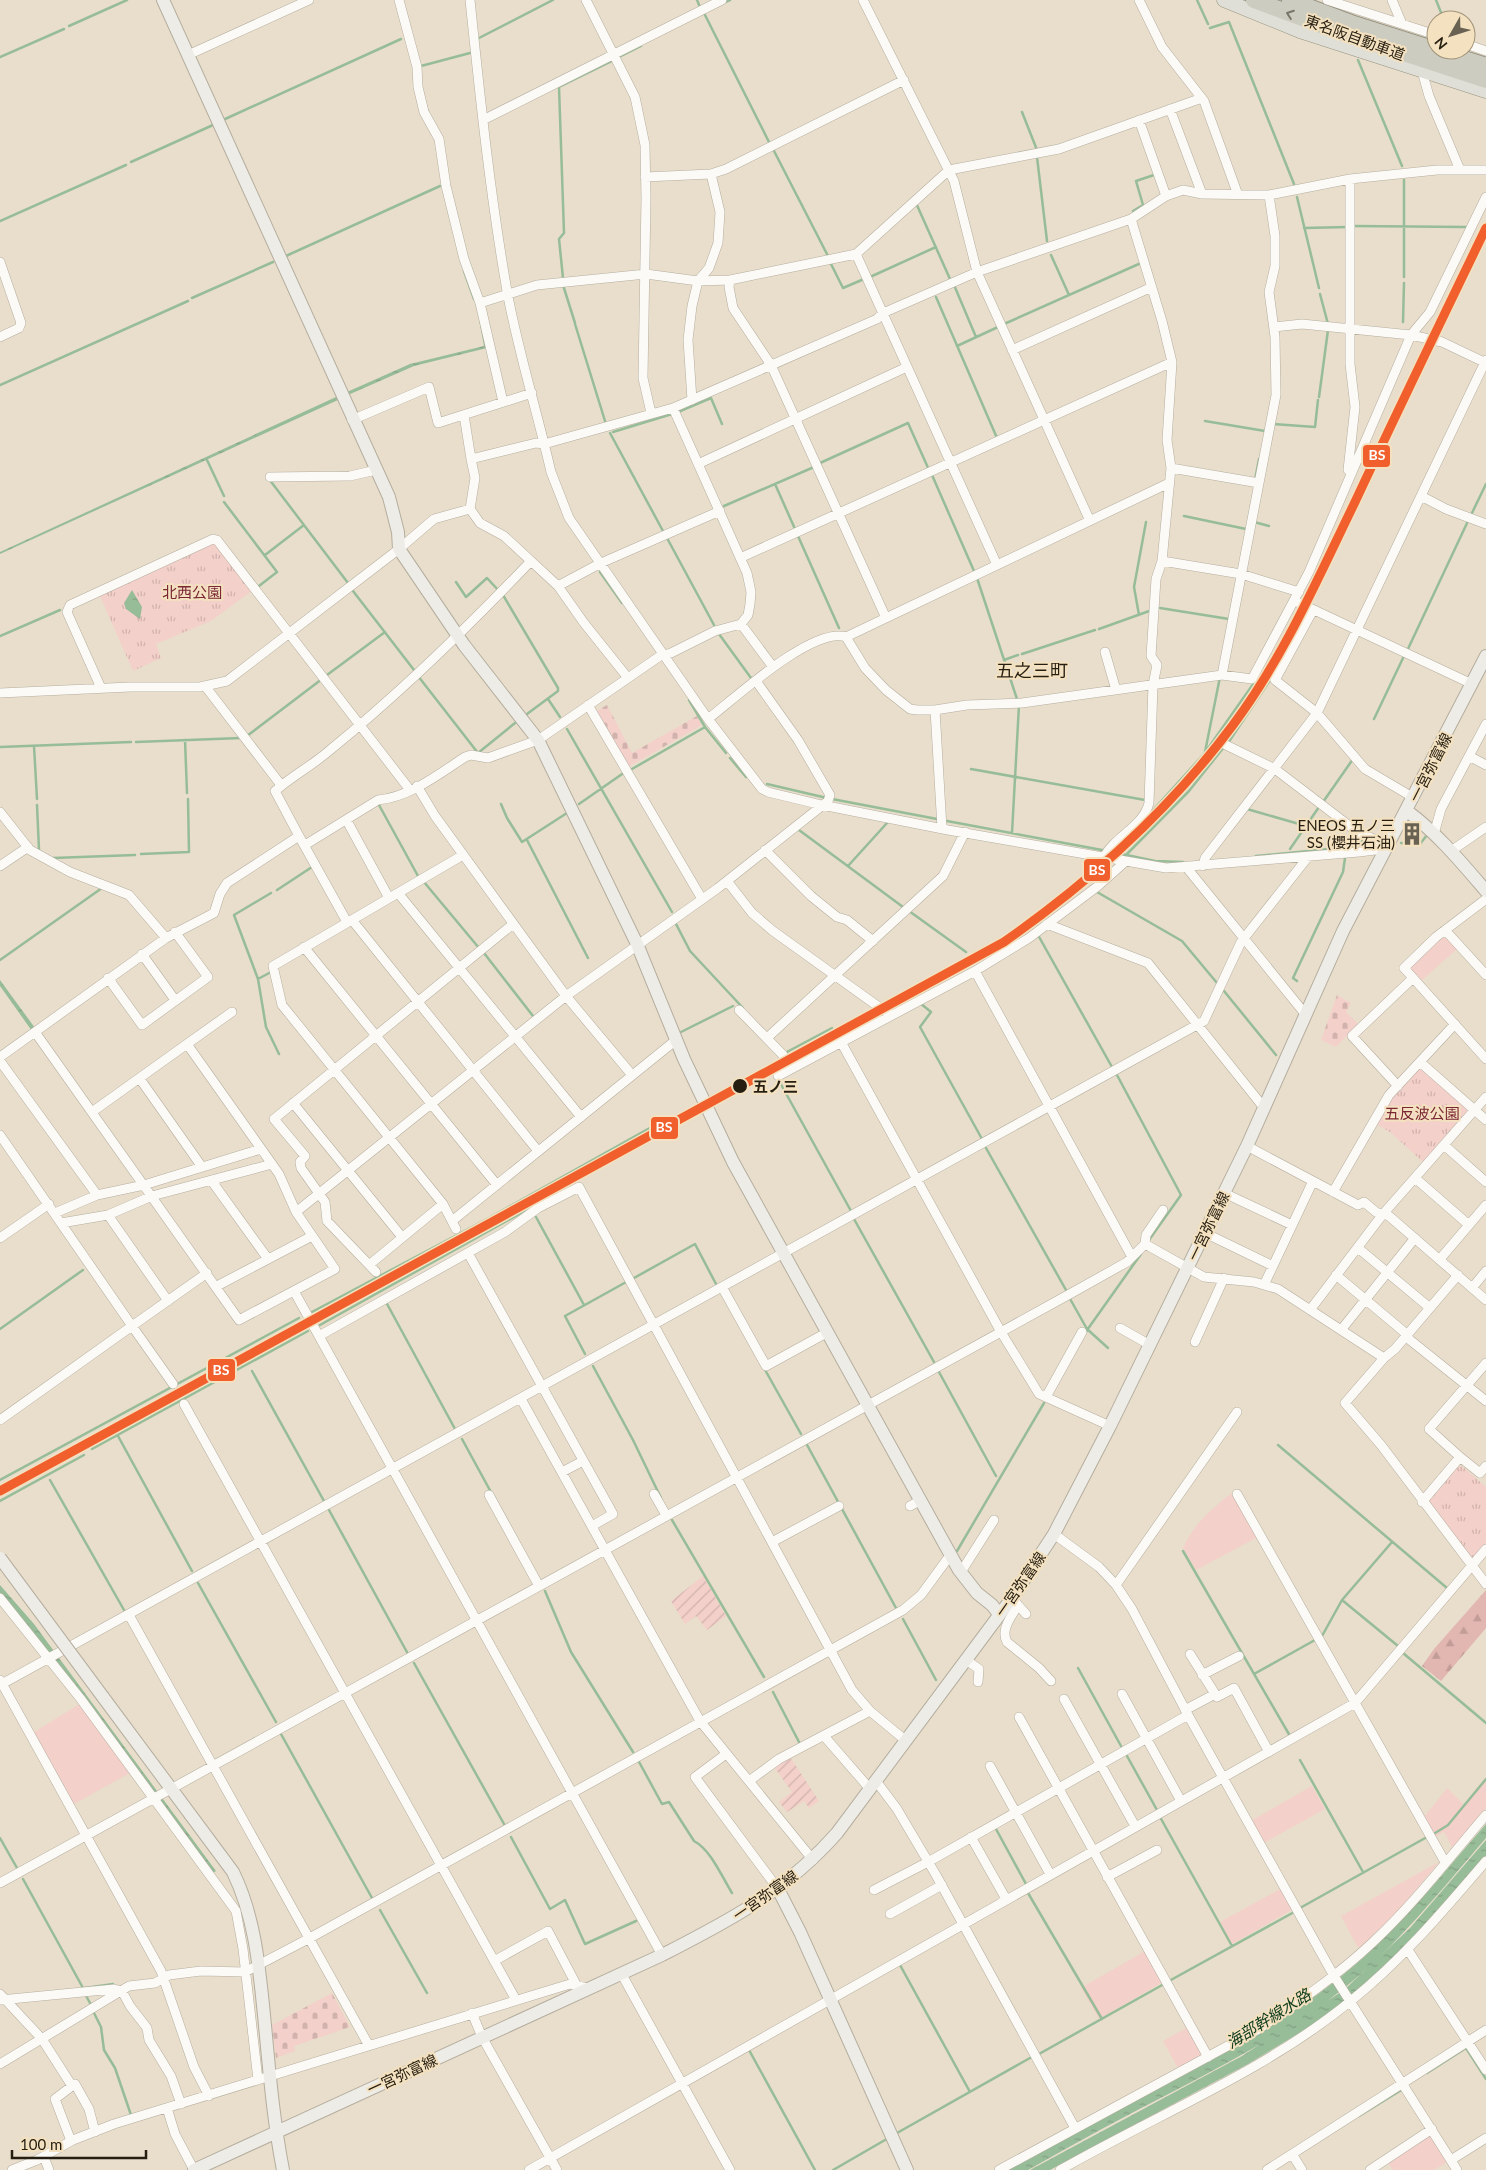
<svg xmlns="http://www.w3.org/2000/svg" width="1486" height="2170" viewBox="0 0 1486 2170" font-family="Lato,'Noto Sans JP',sans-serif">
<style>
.grass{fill:#f4d0ca}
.forest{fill:url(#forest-firs)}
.cemetery{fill:url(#cemetery-stones)}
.park{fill:url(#park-tufts)}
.garden{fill:url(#garden-furrows)}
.water{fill:url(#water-ripples)}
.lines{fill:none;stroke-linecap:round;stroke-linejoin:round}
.stream{stroke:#97bc98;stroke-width:2.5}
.street-casing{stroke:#b5ad9e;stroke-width:10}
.secondary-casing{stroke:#b5ad9e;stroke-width:14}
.primary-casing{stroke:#979481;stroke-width:15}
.highway-casing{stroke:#979481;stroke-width:18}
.street{stroke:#fcfaf7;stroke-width:9}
.secondary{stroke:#edece7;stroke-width:12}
.primary{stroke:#e0dfd7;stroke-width:14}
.highway{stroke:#cdccc1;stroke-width:16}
.secondary-bridge-casing{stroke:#b5ad9e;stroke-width:14;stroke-linecap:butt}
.secondary-bridge{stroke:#edece7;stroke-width:12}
.rail-1-casing{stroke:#f4e1bf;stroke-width:12}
.rail-1{stroke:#f05f2c;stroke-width:9}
.oneway{stroke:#797569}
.stop-dot{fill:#251e11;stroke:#f4e1bf;stroke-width:2}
.labels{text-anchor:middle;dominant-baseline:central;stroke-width:4;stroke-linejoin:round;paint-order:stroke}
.street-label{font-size:15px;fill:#251e11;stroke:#f4e1bf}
.park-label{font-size:15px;fill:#7a2635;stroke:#f4e1bf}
.poi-label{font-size:15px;fill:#251e11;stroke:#f4e1bf;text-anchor:end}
.stop-label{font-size:15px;font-weight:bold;fill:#251e11;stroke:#f4e1bf;text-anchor:start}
.water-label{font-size:16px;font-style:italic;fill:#0e3b1e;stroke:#f4e1bf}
.quarter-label{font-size:18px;fill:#251e11;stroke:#f4e1bf}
.line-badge{stroke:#f4e1bf;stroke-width:2}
.badge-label{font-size:14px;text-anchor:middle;font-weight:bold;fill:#fff}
</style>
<defs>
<pattern id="forest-firs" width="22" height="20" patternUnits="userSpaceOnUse" patternTransform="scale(1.25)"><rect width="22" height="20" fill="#e2b6b1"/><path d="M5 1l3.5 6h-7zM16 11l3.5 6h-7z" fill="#c29c97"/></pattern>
<pattern id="cemetery-stones" width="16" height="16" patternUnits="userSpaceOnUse" patternTransform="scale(1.25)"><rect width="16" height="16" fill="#f4d0ca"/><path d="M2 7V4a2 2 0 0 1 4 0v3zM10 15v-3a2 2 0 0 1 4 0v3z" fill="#d1b2ac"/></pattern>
<pattern id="park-tufts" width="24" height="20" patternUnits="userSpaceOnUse" patternTransform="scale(1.25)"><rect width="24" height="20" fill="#f4d0ca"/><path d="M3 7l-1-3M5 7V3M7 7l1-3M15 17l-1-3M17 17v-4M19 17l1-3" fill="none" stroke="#d1b2ac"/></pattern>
<pattern id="garden-furrows" width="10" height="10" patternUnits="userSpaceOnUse" patternTransform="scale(1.25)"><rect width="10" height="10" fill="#f4d0ca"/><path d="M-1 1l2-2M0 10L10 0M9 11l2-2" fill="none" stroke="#d1b2ac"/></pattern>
<pattern id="water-ripples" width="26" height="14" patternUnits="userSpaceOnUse" patternTransform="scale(1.25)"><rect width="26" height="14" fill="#97bc98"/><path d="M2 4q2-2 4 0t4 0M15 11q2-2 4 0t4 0" fill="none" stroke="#82a182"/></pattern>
</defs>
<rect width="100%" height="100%" fill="#e8decb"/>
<path class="grass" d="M1441,938H1446L1457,949L1421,981L1411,970V966Z
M1232,1493L1258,1537L1196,1570L1183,1548C1193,1525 1212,1508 1232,1493Z
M80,1704L130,1773L74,1804L34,1732Z
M1486,1778V1808L1453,1849L1444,1832L1431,1839L1423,1821L1425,1816L1447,1788L1464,1805Z
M1312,1786L1325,1809L1262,1844L1249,1822Z
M1439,1862L1394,1916L1360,1947L1357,1946L1341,1916Z
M1284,1887L1295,1908L1232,1944L1220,1922Z
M1145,1951L1163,1982L1099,2019L1081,1988Z
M1188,2027L1203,2054L1178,2068L1163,2041Z
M1428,2134L1434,2136L1449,2161L1434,2170H1393L1387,2161Z"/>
<path class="forest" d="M1486,1590V1628L1441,1681L1422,1666L1434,1649Z"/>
<path class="cemetery" d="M607,705L632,753L697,716L702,725L628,767L595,712Z
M1337,995L1351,1003L1346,1012L1358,1024L1336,1047L1321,1040Z
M332,1993L350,2027L294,2046L295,2051L276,2058L272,2025Z"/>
<path class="park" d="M213,543L218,545L253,590L211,621L156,644L161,658L133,671L100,596Z
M1419,1069H1423L1467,1109V1114L1423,1162L1390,1132L1376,1124L1392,1097Z
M1459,1466L1463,1467L1486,1487V1543L1471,1560L1429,1505V1500Z"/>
<path class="garden" d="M703,1576L726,1616L707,1630L696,1616L685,1624L671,1601Z
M790,1757L819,1801L809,1808L804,1801L787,1812L779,1802L792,1792L774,1767Z"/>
<path class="water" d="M478,314L487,348L414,366L348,395L347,392L410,364L484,346Z
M336,397L338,400L0,554V552Z
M132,590L142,607L140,619L126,609L124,603Z
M0,980L35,1028L32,1031L0,986Z
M0,1585L34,1624L216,1871L211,1874L53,1660L0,1593Z
M1486,1824V1838C1441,1890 1397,1946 1343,1989C1292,2029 1235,2059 1178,2089C1127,2115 1077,2142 1028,2170H1007C1047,2148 1086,2126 1127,2105C1199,2067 1273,2030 1338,1979C1394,1935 1439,1878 1486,1824Z
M1486,1840V1856L1419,1934L1367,1984L1324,2018L1248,2064L1050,2170H1030L1242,2056L1344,1990L1410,1928Z"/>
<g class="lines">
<path class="stream" d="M697,0L700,7
M1197,0L1208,24
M1436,0L1444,20
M723,3L730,0
M704,13L770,144
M69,26L127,0
M1210,28L1229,22L1294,184
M479,38L553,0
M0,57L64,29
M617,58L641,46
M1358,60L1402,166
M421,66L470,53
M1022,112L1037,150
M223,120L401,39
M773,149L828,256
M1037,157L1047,241
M131,162L213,125
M1297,197L1319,288
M916,203L950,279
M1133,211L1143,205L1136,181L1154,175
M0,221L126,165
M1354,226L1466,227
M1304,228L1348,227
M1051,255L1069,295
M286,256L440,186
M830,262L843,288L864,279
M464,271L474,299
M870,277L936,247
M1404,277V180
M563,278L559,239L564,233L559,87L612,61
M563,285L575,323
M954,285L976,337
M1320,294L1328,324
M936,297L997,438
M192,298L273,262
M1403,322L1404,283
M575,324L605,421
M1004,324L1141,263
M957,346L998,327
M0,385L188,301
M1319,397L1328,330
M678,412L711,398L722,424
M1205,421L1265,431
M1273,424L1315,427L1318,400
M613,432L672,414
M610,433L663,531
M207,460L224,496
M820,463L908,423L929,470
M932,475L974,571
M269,479L348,583
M1255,480L1259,459
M775,484L795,529
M224,502L277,572L259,586
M724,506L814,467
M1471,515L1486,484
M1184,516L1246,529
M1254,522L1269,526
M798,536L839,628
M667,538L714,625
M265,555L304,525
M600,572L622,603
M977,578L1017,699
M456,582L466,597L487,578L499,591
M353,591L414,670
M503,595L558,688V691L527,714
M1160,608L1229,619
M1139,615L1134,587L1146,522
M1099,629L1152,610
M719,634L751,678
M0,636L60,610
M1407,651L1468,521
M1022,654L1095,630
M1004,660L1018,655
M327,675L385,632
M418,676L478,753L515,723
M548,699L560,717
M1374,719L1404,656
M705,727L726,753
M567,729L672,912
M247,736L322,679
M185,740L187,793
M136,742L241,738
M1228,743L1272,677
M34,746L37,799
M0,747L131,742
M1205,752L1220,677
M730,758L746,777
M632,769L705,727L689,700
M971,769L1145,800
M767,784L827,798
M832,799L937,819
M1323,802L1353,759
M501,804L507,818L522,842L567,813
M579,804L625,772
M37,805L39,850
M379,805L418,876
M1247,809L1306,826
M1146,818L1204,754L1256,680
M947,821L1102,850
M799,830L903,907
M1012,833L1019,705
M527,840L588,958
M1401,843L1420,844L1427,835
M1290,849L1319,807
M141,854L189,852L188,799
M1122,854L1155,861L1183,862
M1126,855L1189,791L1224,747
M1256,856L1349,847L1363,841
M53,858L135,855
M848,866L887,823
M424,882L479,948
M277,890L312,867
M1097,892L1182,941L1217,983
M271,893L234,915L258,979L266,1027L279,1054
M909,911L966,952
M675,922L690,951L743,1008
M1038,935L1112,1067
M484,953L533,1016
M0,960L102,888
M258,979L271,972
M1297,981L1293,978L1343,872L1345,858
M1224,991L1276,1055
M920,1003L931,1012L920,1027L982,1139
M681,1032L733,1006
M785,1053L832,1028
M1117,1075L1181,1195L1149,1240
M778,1079L851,1211
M986,1148L1066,1290
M536,1217L584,1305
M854,1219L934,1362
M634,1278L695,1244L716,1284
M1069,1297L1087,1329L1108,1348
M386,1302L455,1429
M312,1312L489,1218L664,1120
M320,1325L530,1208
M0,1329L83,1270
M1085,1333L1141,1254
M585,1354L565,1316L628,1281
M593,1366L633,1440L661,1498
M764,1368L801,1434
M252,1371L324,1501
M939,1372L996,1476
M118,1436L192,1571
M462,1439L492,1494
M806,1443L896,1608
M1278,1445L1447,1588
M92,1449L308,1331
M0,1480L299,1318
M50,1480L124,1610
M0,1501L84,1455
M329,1510L408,1654
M672,1520L764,1677
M957,1551L1044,1403
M1183,1551L1290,1736
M198,1583L276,1722
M545,1591L571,1652L633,1752
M1342,1600L1398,1646
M903,1619L936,1680
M1322,1636L1342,1600L1392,1542
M1403,1653L1486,1723
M414,1663L504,1824
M1078,1668L1121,1746
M1254,1674L1315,1640
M773,1692L799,1742
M281,1734L372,1898
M1127,1756L1157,1810
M638,1760L662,1804L669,1802L694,1841C711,1850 722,1877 732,1893
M1300,1760L1363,1872
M1160,1817L1232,1946
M996,1829L1026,1884
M1432,1835L1448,1825L1486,1779
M511,1837L550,1909L565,1900L585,1944L636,1921
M0,1838L17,1868
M23,1879L83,1988
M1028,1893L1102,2019
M1300,1908L1427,1837
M380,1910L427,1993
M900,1965L970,2092
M1169,1981L1296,1911
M85,1988L113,1984
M85,1994L90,2003
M94,2013L101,2027L104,2050L115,2068L131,2115
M749,2050L815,2170
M1039,2054L1164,1984
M1427,2073L1466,2048L1486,2079
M1359,2116L1403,2089
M897,2133L1030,2058
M833,2170L885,2140"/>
<defs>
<path id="street" d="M399,0L417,67L418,87L424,112L439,139L446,186L464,259L480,303L537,285L646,274L698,281L730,280L856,254L949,170L1059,149L1202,98
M470,0C480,97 490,194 507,291C518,351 537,411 551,472L569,518L708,719L762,789L768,792L822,805L948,830L1166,868L1359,852L1375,850L1389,844L1360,834L1275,769L1226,745
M586,0L635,97L645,145L646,198L643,378L651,413
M863,0L954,181L977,272L1090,521
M1139,0L1162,47L1204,101L1238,195
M1327,0L1436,35
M1392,0L1402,24
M1466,44L1486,51
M188,55L309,0
M1422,71L1429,96L1460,170
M1170,109L1202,194
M483,120L722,0
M1139,120L1166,196
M645,177L711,174L726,169L904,80
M856,254L997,565
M0,262L21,323L19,328L0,337
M730,280L729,287L733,308L771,365L886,618
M480,303L503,402
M1274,327L1302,324L1411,335L1442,342L1486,363
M1012,350L1152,287
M692,400L688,340L692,306L698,281L709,268L718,243L720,212L711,174
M464,415L471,459
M352,420L429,387L438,423L532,393
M698,464L907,367
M1171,468L1259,483
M1348,470L1355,407L1350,364V179
M270,477L350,476L376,470
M1421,496L1446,509L1486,524
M470,509L480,523L504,536L558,586L584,623L628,678
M740,558L1172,362
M1162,561L1241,574L1299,592
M558,586L601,563L720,511
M1295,601L1472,684
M1313,610L1275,680L1317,713L1365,769L1414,798
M741,624L773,667
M846,637L1169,483
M1105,652L1116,690
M1222,675L1276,395L1275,337L1269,292L1275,266V236L1269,195
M205,686L281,785
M101,688L67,612L70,605L213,539L217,540L410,790
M0,693L130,687H200L227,681L399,549L434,519L470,509L475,478L471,459L536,443L544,444L673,408L877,319L883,313L977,272L1131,219L1166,196L1183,190L1202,194L1269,195L1350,179L1437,170H1486
M588,705L702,899
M935,710L942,828
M708,719C735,698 813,626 846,637L865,668L886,690L910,709L917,710H935L967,705L1022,703L1222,675L1252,679L1309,572L1411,335L1430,312L1486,197
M1469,756L1486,765
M417,786L435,816L566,996L632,1075
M0,812L30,850L70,872L129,895L166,938
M347,821L389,898
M1434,834L1441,809L1486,724
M299,836L275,791C292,776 313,765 330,750C399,694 468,627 530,562
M305,845L378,800C410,797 439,774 465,757L471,755L488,758L538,740L660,656L671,653L715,631L741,624L748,615L750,604L751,592L747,573L673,408
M765,850L811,896L837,917L847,920L873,941
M1451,851L1486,827
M1104,857C1115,836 1143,827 1149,803L1153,685L1157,665L1151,656L1156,579L1162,561L1171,468L1167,440L1172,362L1162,321L1131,219
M0,866L28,847
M1203,866L1205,858L1317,713L1486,360
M1187,868L1306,1015
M727,881L752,913L773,931L890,1015
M398,893L581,1117
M1486,899L1436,937L1404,968L1486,1059
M352,920L538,1151
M1047,924L1148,963L1265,1109
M1445,930L1486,975
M304,947L497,1185
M142,954L175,1000
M975,971L1132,1257
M108,978L142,1025L208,977L175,932
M739,1010L783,1055
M35,1032L239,1320L335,1269L296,1212L279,1174L187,1044L92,1112
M767,1038L943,876L965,832
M841,1042L1001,1332L1039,1394L1110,1426
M187,1044L232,1012
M0,1057L166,938L214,913L220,894L227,883L299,836L347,922
M0,1061L97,1195
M1420,1062L1486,1120
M778,1076L975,971L1029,938L1098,886L1126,861
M140,1079L202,1167
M1398,1086L1352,1036L1413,978
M293,1103L402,1237
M0,1135L132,1326L207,1273
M1444,1145L1486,1182
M1247,1146L1358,1205L1364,1202L1376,1212L1389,1216L1486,1300
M1415,1178L1469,1225
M211,1180L268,1259
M1333,1192L1389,1095L1455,1024
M1224,1193L1292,1225
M296,1212L566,996L718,888L828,801L830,795L798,740L756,681
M55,1213L97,1195L144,1185L261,1149
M108,1215L168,1301
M452,1221L676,1040
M61,1223L108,1215L152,1196L272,1164
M456,1229L443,1204L282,1005L273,966L463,855
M1205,1233L1273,1266
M0,1238L49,1204
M1145,1244L1146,1235L1163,1210
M1358,1248L1430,1308
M468,1253L613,1514L592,1526
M1440,1259L1486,1205
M369,1265L443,1204
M376,1272L327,1221L325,1202L301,1168L300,1162L305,1156L274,1119L513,924
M1336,1275L1403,1331L1410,1340L1486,1401
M1264,1285L1313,1181
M217,1286L312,1236
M722,1287L766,1366L828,1332
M1472,1288L1486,1271
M294,1291L662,1955
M1310,1310L1383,1214L1486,1097
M1120,1328L1150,1345
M1341,1330L1415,1238
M319,1336L505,1232L538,1208L579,1187L852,1690L870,1711L905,1740
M1195,1342L1224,1278
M1384,1358L1395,1349L1458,1275
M1046,1397L1082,1332
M521,1399L700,1721L813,1860
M184,1404L516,2000
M0,1420L132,1326L173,1384
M1460,1457L1429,1429L1486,1363
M562,1472L583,1461
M654,1494L666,1515
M1237,1494L1445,1862
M489,1495L539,1586
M1422,1502L1460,1457L1480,1473L1486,1466
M910,1506L921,1500
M1054,1534L1099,1567L1116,1585L1132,1609L1188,1715L1334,1976L1457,2170
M772,1542L839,1506
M961,1572L994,1520
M1116,1585L1237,1412
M0,1598L80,1698L236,1911L243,1949L258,2080
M1012,1598L1018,1605C1012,1616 1000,1629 1007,1642L1039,1668L1051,1681
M1018,1605L1026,1614
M129,1615L368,2044
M1190,1654L1217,1697L1234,1688L1269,1752
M966,1660L979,1669L978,1682
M1202,1675L1239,1656
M0,1680L161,1971L194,2067L209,2096
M0,1685L1204,1021L1241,942L1308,857
M1122,1694L1181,1801
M1064,1699L1135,1826
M1185,1710L1215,1694
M1019,1717L1208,2057
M824,1736L870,1789
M726,1754L695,1777L778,1889
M990,1766L1050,1874
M749,1781L779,1759L870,1711
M876,1781L897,1809L936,1875L1075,2128
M971,1837L1006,1899
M1107,1877L1157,1850
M0,1883L1068,1295L1127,1262L1145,1244L1204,1277L1254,1282L1278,1289L1384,1358L1345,1403L1381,1445L1486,1584
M874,1890L928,1862L1188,1715
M890,1914L942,1885
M1408,1950L1486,2070
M494,1961L548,1931L577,1986
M621,1973L730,2170
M0,1994L42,2039L72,2086L75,2084L89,2109L95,2132
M0,2000L114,1989L122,1991L130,2006L147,2028L149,2040L171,2076L181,2104
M472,2013L482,2037L557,2170
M0,2064L129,1986L155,1983L169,1975L201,1971L245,1972L308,1939L903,1610L921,1595L951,1554
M167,2108L175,2134L194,2170
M71,2141L55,2099L72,2086
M1292,2154L1302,2170
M44,2157L49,2170
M1451,2160L1486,2138
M12,2170L37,2160L73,2140L114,2124L570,1984L587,1988
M529,2170L1355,1703L1486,1549
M999,2170L1257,2030C1297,2003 1337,1976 1372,1943C1414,1904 1449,1858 1486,1815
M1060,2170C1156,2115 1266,2071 1352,2000C1403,1959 1444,1910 1486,1861
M1267,2170L1486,2030
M1370,2170L1432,2129"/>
<path id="secondary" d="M163,0L389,497L398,532L399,549L464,645L538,740L637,944L684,1059L733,1162L959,1570L977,1593L992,1605L999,1614
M1407,811C1437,833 1461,862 1486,891
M103,1697L233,1872C255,1917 259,1966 264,2015C269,2067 273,2119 283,2170
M778,1889L800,1932L907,2170
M194,2170L662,1955C729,1921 786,1891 837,1833L1012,1598L1054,1534L1110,1426L1247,1146L1343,931L1486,656"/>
<path id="primary" d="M1224,0L1300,31L1486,91"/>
<path id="highway" d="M1254,0L1348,35L1486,80
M1290,0L1351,23L1486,66"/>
</defs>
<use href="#street" class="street-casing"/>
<use href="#secondary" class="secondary-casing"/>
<use href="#primary" class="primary-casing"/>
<use href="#highway" class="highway-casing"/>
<use href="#street" class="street"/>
<use href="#secondary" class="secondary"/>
<use href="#primary" class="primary"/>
<use href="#highway" class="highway"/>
<defs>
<path id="secondary-bridge" d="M0,1558L103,1697"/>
</defs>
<use href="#secondary-bridge" class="secondary-bridge-casing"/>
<use href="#secondary-bridge" class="secondary-bridge"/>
<defs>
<path id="rail-1" d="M0,1491L1004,942C1091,881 1169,811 1233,725C1284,657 1318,578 1355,502C1398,410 1442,319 1486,228"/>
</defs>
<use href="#rail-1" class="rail-1-casing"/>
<use href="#rail-1" class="rail-1"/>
</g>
<defs><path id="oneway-chevron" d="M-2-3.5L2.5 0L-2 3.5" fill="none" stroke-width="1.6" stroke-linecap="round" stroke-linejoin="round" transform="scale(1.25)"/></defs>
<use class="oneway" href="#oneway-chevron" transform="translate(1290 14) rotate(-160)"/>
<defs>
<symbol id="building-bare" viewBox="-9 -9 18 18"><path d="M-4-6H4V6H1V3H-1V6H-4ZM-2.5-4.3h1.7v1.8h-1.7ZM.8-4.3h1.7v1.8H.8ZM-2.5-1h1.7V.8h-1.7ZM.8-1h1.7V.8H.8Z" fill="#696152" stroke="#f4e1bf" stroke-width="2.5" paint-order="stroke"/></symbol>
</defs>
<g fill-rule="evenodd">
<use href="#building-bare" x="1396" y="818" width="32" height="32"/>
</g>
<circle class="stop-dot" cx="740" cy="1086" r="8"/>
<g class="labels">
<g class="street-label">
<text transform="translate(1355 37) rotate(20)">東名阪自動車道</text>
<text transform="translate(1430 767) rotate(-63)">一宮弥富線</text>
<text transform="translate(1208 1226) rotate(-64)">一宮弥富線</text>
<text transform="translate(1020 1584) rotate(-55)">一宮弥富線</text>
<text transform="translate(765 1895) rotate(-35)">一宮弥富線</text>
<text transform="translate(402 2074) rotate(-25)">一宮弥富線</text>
</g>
<g class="park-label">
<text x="192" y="592">北西公園</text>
<text x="1422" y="1113">五反波公園</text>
</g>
<g class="poi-label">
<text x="1395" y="825">ENEOS 五ノ三<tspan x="1395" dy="17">SS (櫻井石油)</tspan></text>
</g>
<g class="stop-label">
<text x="753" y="1086">五ノ三</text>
</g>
<g class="water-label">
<text transform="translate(1268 2018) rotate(-32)">海部幹線水路</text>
</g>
<g class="quarter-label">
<text x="1032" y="670">五之三町</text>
</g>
</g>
<g class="line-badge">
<rect x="1362" y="444" width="29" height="24" rx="5" fill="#f05f2c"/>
<rect x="1083" y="858" width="28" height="24" rx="5" fill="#f05f2c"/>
<rect x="650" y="1116" width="29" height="24" rx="5" fill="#f05f2c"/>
<rect x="207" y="1358" width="29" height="24" rx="5" fill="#f05f2c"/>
</g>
<g class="badge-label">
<text x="1377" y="460">BS</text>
<text x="1097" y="875">BS</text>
<text x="664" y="1132">BS</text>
<text x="221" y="1375">BS</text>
</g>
<g transform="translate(1451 35) rotate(231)"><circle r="24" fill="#f4e1bf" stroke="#a19379"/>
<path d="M0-4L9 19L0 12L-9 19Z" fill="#696152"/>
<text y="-8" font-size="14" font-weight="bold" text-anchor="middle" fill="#251e11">N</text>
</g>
<path d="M12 2150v8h134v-8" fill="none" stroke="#251e11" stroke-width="2.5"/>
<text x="20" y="2150" font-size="15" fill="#251e11" stroke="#f4e1bf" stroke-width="4" paint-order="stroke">100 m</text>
</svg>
